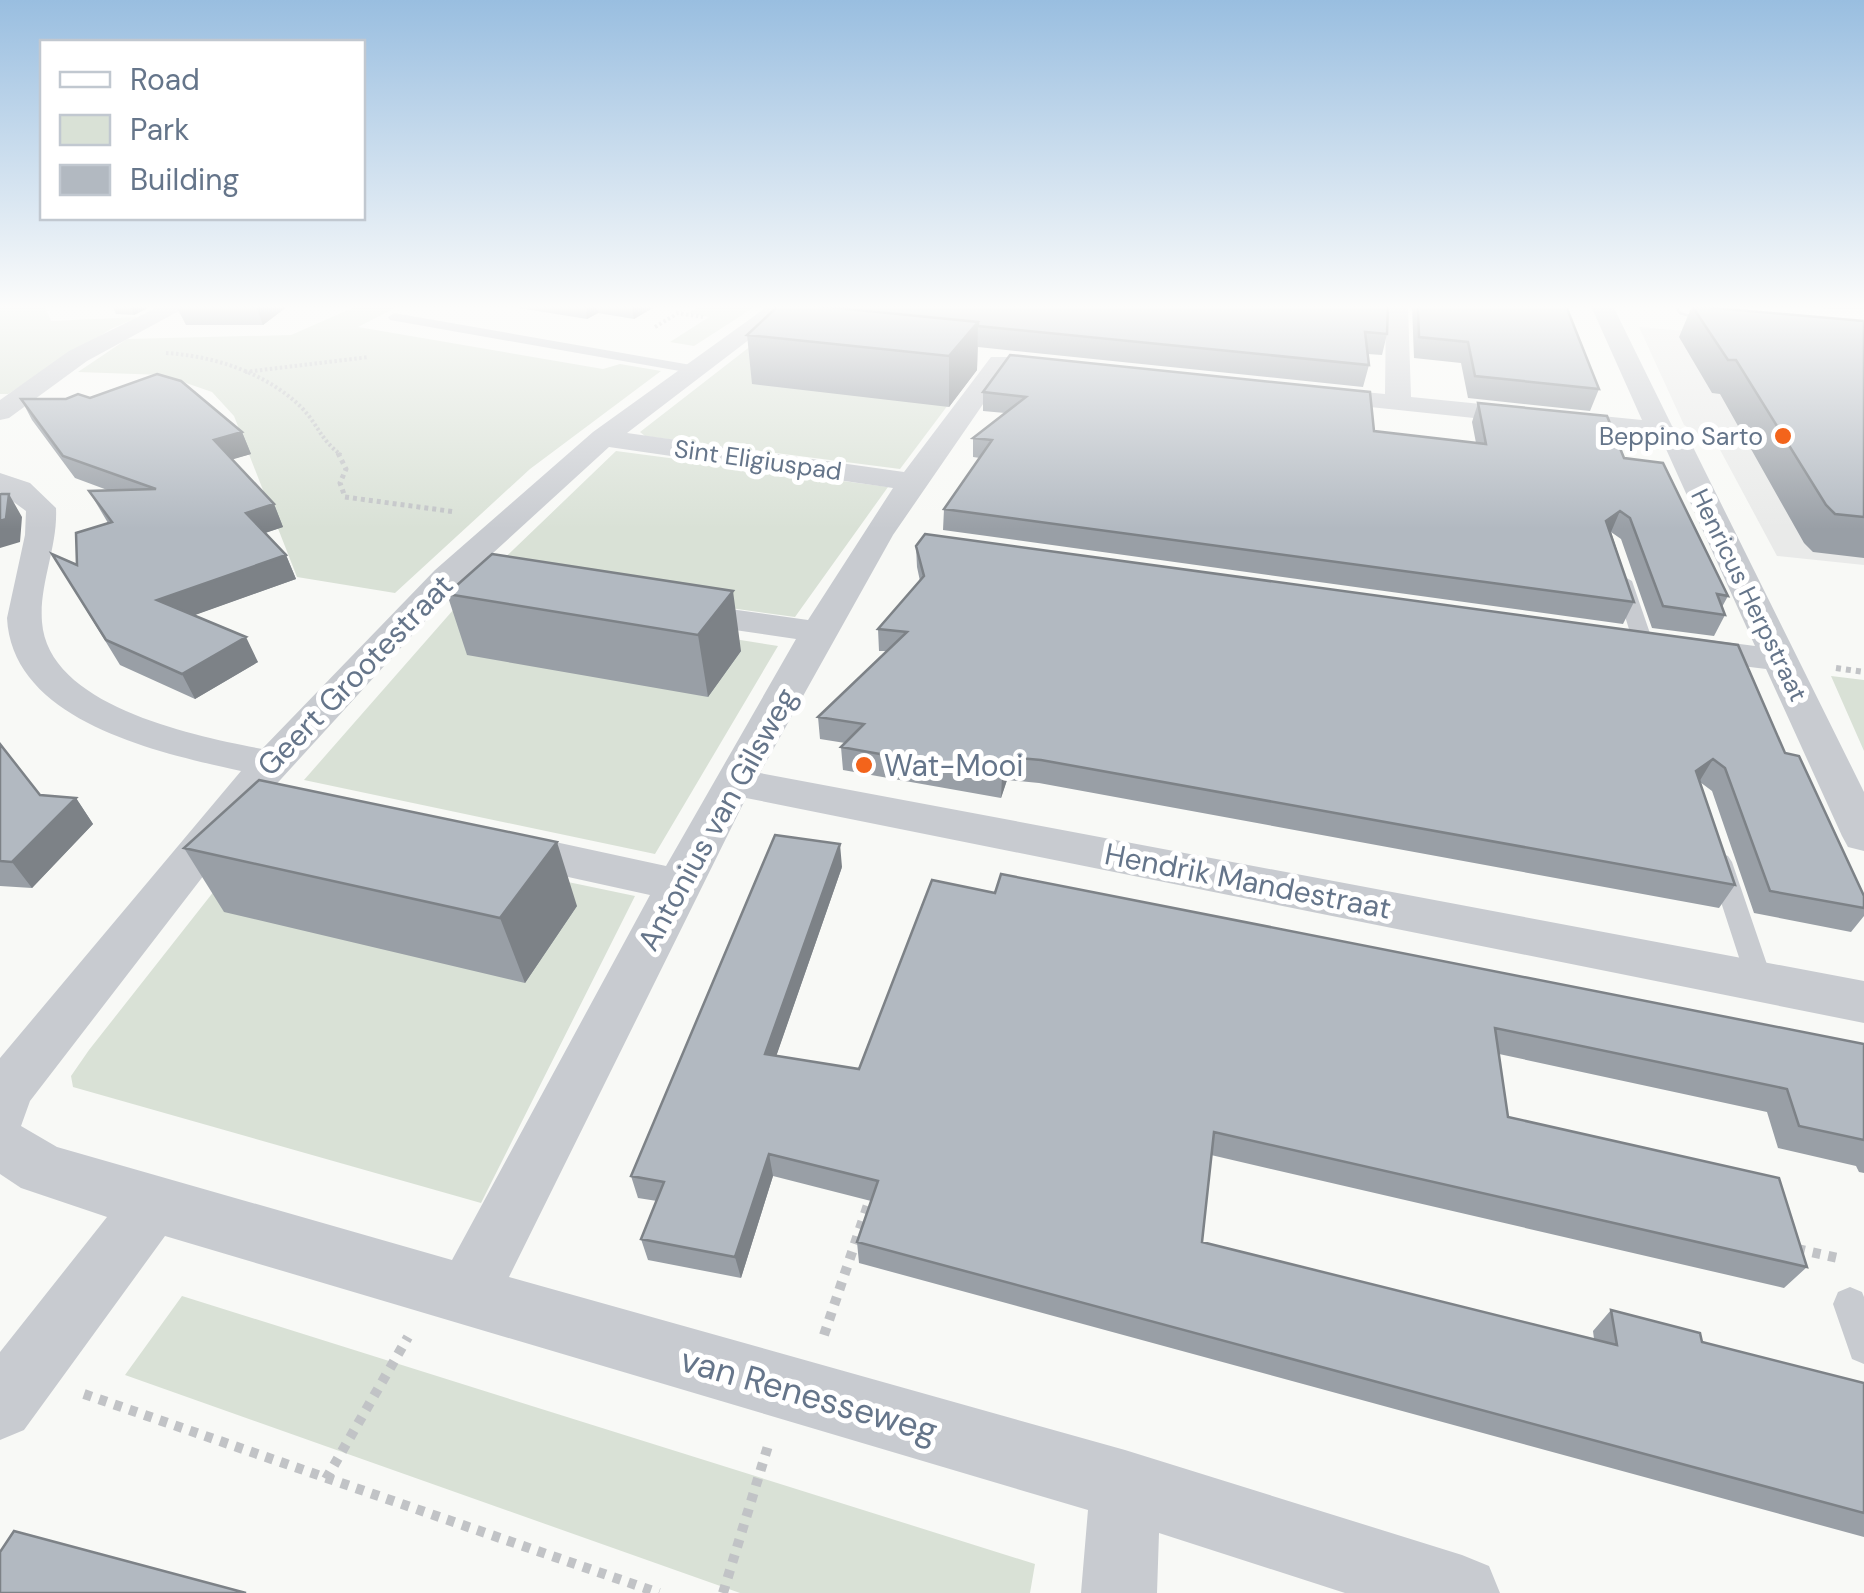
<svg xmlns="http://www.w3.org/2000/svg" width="1864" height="1593" viewBox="0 0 1864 1593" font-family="'DM Sans',sans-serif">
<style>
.built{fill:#e9eae9}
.green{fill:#d9e1d6}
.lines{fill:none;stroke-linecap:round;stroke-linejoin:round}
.secondary-casing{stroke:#bcc0c6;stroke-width:5}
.path-far3{stroke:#c1c3c6;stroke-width:4;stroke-dasharray:2.5 2.5;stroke-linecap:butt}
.path-far2{stroke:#c1c3c6;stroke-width:5;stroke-dasharray:4 4;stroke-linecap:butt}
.path-far1{stroke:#c1c3c6;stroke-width:6;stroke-dasharray:5 5;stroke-linecap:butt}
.path{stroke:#c1c3c6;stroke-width:10;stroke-dasharray:8 8;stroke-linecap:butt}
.service{fill:#c8cbd0;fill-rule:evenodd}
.minor{fill:#c8cbd0;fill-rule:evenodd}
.secondary{fill:#fff;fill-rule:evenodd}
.wall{fill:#999fa6}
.shaded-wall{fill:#7d8287}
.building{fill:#b2b9c1;stroke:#7d8287;stroke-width:2.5}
.poi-dot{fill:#f3641b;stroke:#fff;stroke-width:4}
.labels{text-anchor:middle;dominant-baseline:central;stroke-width:10;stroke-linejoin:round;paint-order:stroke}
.far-poi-label{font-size:25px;fill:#65758a;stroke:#fff;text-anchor:end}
.far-street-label{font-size:25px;fill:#65758a;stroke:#fff}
.street-label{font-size:30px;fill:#65758a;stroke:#fff}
.poi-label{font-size:30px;fill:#65758a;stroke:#fff;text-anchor:start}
.near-street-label{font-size:35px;fill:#65758a;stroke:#fff}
</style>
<rect width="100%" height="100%" fill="#f8f9f6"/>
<path class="built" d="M1639,327L1864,346V565L1777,556L1718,446L1684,425Z"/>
<path class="green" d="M0,306H45L51,321L138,317L111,329L8,394H0Z
M357,306H399L358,327L603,369L620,364L661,371L530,469L395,593L297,577L234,416L212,392L163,375L78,372L127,339L291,335Z
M699,306H756L694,346L670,342L709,317L688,313Z
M752,345L975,369L900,469L645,436L640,432Z
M616,451L888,487L795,617L488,574Z
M461,601L520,605L778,646L655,854L304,780Z
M1831,676L1864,680V751Z
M270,820L635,896L481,1203L73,1087L71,1076L89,1050Z
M182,1296L1035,1564L1030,1593H740L125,1375Z"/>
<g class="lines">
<defs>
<path id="secondary" d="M1677,306L1864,309V327L1691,315L1681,312Z"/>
</defs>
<use href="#secondary" class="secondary-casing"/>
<path class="path-far3" d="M655,327L678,313L703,317
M166,353C214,356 267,373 302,408C319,426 320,439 341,455
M245,372L369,357"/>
<path class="path-far2" d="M338,453L346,469L340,483L345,497L456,512"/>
<path class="path-far1" d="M1836,668L1864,672"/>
<path class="path" d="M1797,1249L1838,1258
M824,1335L871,1196
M84,1394L659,1593
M326,1479L408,1337
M723,1593L768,1446"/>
<path class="service" d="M394,313L691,365L698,369L691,373L390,320L388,317Z
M1623,576L1632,581L1653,642L1650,646H1636L1633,642L1614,581Z
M1720,853L1728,856L1732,862L1773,982L1769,989L1760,993L1751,989L1747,982L1708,862L1712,856Z
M1850,1287L1862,1292L1864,1297V1364L1852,1359L1833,1304L1838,1292Z"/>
<path class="minor" d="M160,306H188L87,361L9,418L0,420V400L69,351Z
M768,306H793L627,433L904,472L991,357H1009L1012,362L893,535L760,773L1864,981V1023L746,798L509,1277L1125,1450L1462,1555L1489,1566L1500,1593H1345L1159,1533L1157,1593H1081L1088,1510L165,1236L24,1430L0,1440V1352L107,1217L21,1188L0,1174V1058L241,771C160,753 12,722 7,618L25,535L26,511L0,492V473L30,483L56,508C58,547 39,584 42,622C48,707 196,736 262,749L435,570L593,432ZM609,447L893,488L808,620L680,602L668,605L663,612L668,619L680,622L796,639L666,866L505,831L489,836L483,847L489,858L505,863L650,895L452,1260L57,1147L21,1126L30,1101L261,801L459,584Z
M1386,306H1408L1411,397L1642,420L1591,306H1613L1672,426L1692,445L1864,792V851L1848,847L1842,836L1766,669L1686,659L1673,656L1668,648L1673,640L1686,637L1755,646L1666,449L1652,437L1304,400L1300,395L1304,390L1313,387L1385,394Z"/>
<use href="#secondary" class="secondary"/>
</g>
<path class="wall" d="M112,306H152L134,315L116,314Z
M176,306H288L263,325H186Z
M506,306H656L634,319L598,313L587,319Z
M1388,306L1387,334L1382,355L1368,354L1369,365L1363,387L978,347L977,370L949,407L752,384L747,335Z
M1412,306H1566L1599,389L1590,411L1468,398L1461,363L1414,358Z
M1692,306L1864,321V558L1813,552L1804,543L1720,394L1712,393L1679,337Z
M983,392L1476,443L1472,422L1478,403L1624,458L1728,596L1722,607L1725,615L1714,636L1652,628L1621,539L1611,532L1634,602L1623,624L943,530L944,509L980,458L973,457V438L1005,413L983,411Z
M90,398L242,432L251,454L232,459L274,504L283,527L265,533L286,555L296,579L194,615L258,662L195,699L120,665L52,554L77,565L108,523L89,491H110L75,478L32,420L21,399Z
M916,546L1785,753L1864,896V916L1851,932L1754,913L1712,791L1700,782L1735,885L1719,908L1039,783L1007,780L1001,798L843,770L841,747L845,743L820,739L818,717L887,651H879L878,629L920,581L917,567Z
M492,554L741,651L708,697L467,655L447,594Z
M0,744L40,795L76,798L93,824L32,888L0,886Z
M184,848L577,906L525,983L224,912Z
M842,867L776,1056L859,1069L995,893L1864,1044V1173L1859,1172L1856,1166L1778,1148L1767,1112L1499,1054L1508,1117L1807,1267L1784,1288L1211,1155L1202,1242L1594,1339L1593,1331L1611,1310L1702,1342L1864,1383V1537L859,1263L857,1242L871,1201L773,1176L741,1278L648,1260L641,1239L657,1201L638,1198L631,1176Z"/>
<path class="shaded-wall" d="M130,306H152L134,315Z
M256,306H288L263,325Z
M585,306H597L598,313L587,319Z
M631,306H656L634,319Z
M978,322L977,370L949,407V356Z
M242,432L251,454L224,462L214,440Z
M9,494L22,517L20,542L0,548V521Z
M274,504L283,527L256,536L246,513Z
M1620,511L1611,532L1597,541L1606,521Z
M286,555L296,579L170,624L157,600Z
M733,591L741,651L708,697L698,635Z
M246,637L258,662L195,699L182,674Z
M1009,757L1007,780L1001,798L1002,776Z
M1713,759L1699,782L1696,771Z
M76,798L93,824L32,888L12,862Z
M557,842L577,906L525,983L500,918Z
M840,844L842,867L769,1077L765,1054Z
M769,1154L773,1176L741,1278L735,1257Z"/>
<path class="building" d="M778,306H817L978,322L949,356L747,335Z
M817,306H1388L1387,334L1365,332L1369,365L978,326V322Z
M1418,306H1566L1599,389L1475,376L1468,342L1419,337Z
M1692,306L1864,321V517L1835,514L1826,505L1736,360H1728Z
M1010,355L1370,392L1374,431L1486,444L1478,403L1607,416L1624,458L1663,463L1728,596L1717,594L1725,615L1663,606L1630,518L1620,511L1606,521L1634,602L944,509L992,440L973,438L1026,397L983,392Z
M157,374L181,381L242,432L214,440L274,504L246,513L286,555L157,600L246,637L182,674L106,640L52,554L77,565L76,533L112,522L89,491L156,489L63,456L21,399H66L78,394L90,398Z
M0,494H9L6,519L0,521Z
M925,534L1738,645L1785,753L1799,756L1864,896V908L1770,891L1725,768L1713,759L1696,771L1735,885L1041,760L1009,757L1002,776L841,747L864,724L818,717L907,632L878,629L924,576L916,546Z
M492,554L733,591L698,635L447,594Z
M0,744L40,795L76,798L12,862L0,861Z
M259,780L557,842L500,918L184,848Z
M775,835L840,844L765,1054L859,1069L932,880L995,893L1001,874L1864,1044V1140L1799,1126L1787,1089L1495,1028L1508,1117L1779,1178L1807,1267L1214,1132L1202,1242L1617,1345L1611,1310L1700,1333L1702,1342L1864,1383V1513L857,1242L878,1181L769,1154L735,1257L641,1239L664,1182L631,1176Z
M14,1531L246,1593H0V1552Z"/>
<linearGradient id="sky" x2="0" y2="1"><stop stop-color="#99bee0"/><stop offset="0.58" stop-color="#fcfcfb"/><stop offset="1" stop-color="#fcfcfb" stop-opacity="0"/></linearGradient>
<rect width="1864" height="529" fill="url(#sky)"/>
<g class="poi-dot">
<circle cx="1783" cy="436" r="10"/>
<circle cx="864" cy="765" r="10"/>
</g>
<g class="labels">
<g class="far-poi-label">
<text x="1763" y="436">Beppino Sarto</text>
</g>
<g class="far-street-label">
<text transform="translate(758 460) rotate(8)">Sint Eligiuspad</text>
<text transform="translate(1749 595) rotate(64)">Henricus Herpstraat</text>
</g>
<g class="street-label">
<text transform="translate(355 675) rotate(-46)">Geert Grootestraat</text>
<text transform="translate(717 819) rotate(-61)">Antonius van Gilsweg</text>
<text transform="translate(1248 881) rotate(11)">Hendrik Mandestraat</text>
</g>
<g class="poi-label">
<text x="884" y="765">Wat-Mooi</text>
</g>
<g class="near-street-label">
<text transform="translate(809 1395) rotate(16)">van Renesseweg</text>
</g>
</g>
<rect x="40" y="40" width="325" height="180" fill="#ffffff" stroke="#c1c8d0" stroke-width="2.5"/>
<rect x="60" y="72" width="50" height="15" fill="#ffffff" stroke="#c1c8d0" stroke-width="2.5"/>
<text x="130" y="90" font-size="30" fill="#65758a">Road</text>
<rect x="60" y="115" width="50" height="30" fill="#d9e1d6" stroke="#c1c8d0" stroke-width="2.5"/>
<text x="130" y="140" font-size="30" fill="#65758a">Park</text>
<rect x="60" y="165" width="50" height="30" fill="#b2b9c1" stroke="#c1c8d0" stroke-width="2.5"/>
<text x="130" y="190" font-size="30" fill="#65758a">Building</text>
</svg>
